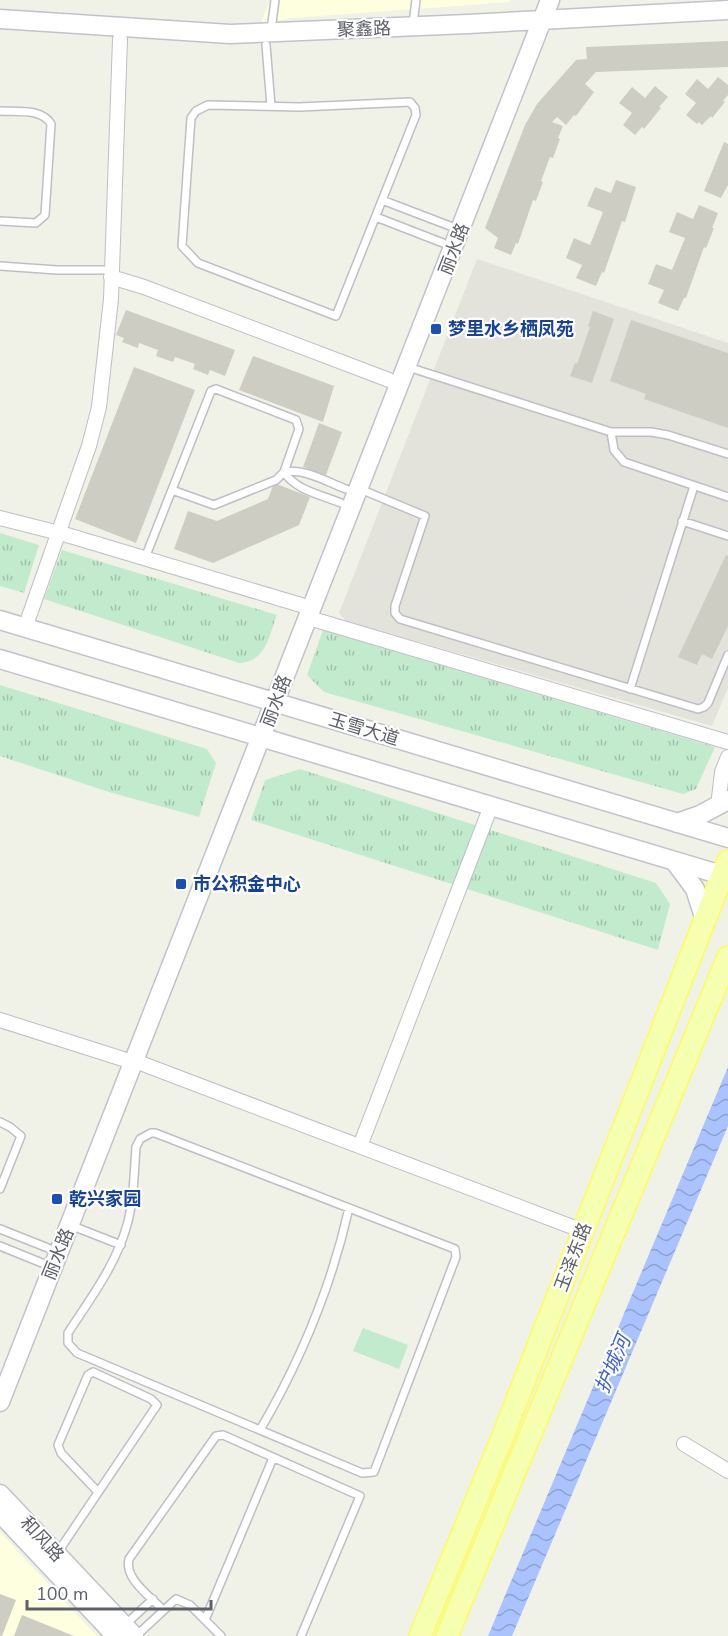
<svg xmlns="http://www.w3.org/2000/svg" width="728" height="1636" viewBox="0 0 728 1636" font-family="'Nunito Sans','Noto Sans SC',sans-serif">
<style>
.commercial{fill:#feffdf}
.industrial{fill:#e3e3db}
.grass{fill:url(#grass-tufts)}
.pitch{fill:#c2ebcd}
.water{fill:url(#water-waves)}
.building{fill:#cdcdc4}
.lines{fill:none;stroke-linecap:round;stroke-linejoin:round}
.lane-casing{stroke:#bebfc6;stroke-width:10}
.street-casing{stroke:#bebfc6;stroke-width:16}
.secondary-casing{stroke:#c1c2cb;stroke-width:21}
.primary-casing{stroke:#fefd54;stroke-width:24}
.lane{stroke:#fff;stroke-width:7}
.street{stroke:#fff;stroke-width:14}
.secondary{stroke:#fff;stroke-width:18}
.primary{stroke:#f6ffaf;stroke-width:21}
.transit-dot{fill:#1a4fb4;stroke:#fff;stroke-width:2}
.labels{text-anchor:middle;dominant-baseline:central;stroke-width:4.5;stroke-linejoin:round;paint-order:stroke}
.street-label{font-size:18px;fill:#5e6069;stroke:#fff}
.transit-label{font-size:18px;font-weight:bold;fill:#164399;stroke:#fff;text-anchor:start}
.water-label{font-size:20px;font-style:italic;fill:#405fcf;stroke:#fff}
</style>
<defs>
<pattern id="grass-tufts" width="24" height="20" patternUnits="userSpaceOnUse" patternTransform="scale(1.5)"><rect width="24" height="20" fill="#c2ebcd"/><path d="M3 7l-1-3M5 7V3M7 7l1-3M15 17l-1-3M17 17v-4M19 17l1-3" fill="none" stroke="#a1c2aa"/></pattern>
<pattern id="water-waves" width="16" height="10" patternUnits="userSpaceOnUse" patternTransform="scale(1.5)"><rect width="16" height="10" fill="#aac3ff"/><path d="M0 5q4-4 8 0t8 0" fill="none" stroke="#8ea2d2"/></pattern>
</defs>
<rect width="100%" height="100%" fill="#f1f2e7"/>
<path class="commercial" d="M270,0H511L509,2L293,18L261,23Z
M0,1532L97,1636H0Z"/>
<path class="industrial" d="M477,259L728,343V688L712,726L346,621L339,613Z"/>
<path class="grass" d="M0,533L39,545L24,593L0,586Z
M62,550L277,615C269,636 266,662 239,663L44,599Z
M323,630L715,747L696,789L683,794L324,692L307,675Z
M0,685L207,749L216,763L199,817L109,792L0,756Z
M300,769L656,883L670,904L658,950L251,820L265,780Z"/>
<path class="pitch" d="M363,1328L408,1345L399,1369L353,1351Z"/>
<path class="water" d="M728,1067V1126L512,1636H488Z"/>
<path class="building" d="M728,41V67L596,72L585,84L594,92L576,116L574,115L566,125L557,117L552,122L563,126L558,138L560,139L553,158L550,157L541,181L543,182L536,201L533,200L518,244L516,243L511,255L494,248L498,238L485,228L525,125L537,104L576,60L587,59L586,47Z
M718,77L728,85V95L723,101L725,102L712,118L711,116L702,125L699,122L697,124L686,115L696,103L685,94L697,79L708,89Z
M655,86L668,97L659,107L661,108L644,129L642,127L635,135L623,125L632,113L619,103L632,87L645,98Z
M724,142L728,144V185L721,198L704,191Z
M616,180L636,187L625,222L622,221L604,273L602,272L596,286L576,278L582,265L566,258L574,238L590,245L603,212L587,206L595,187L611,193Z
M699,205L718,213L712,228H714L706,248L704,247L686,298H684L678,311L658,303L664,290L648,284L656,264L672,270L685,238L669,232L677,212L693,219Z
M126,310L235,350L225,376L210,370L208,375L193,369L195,364L175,357L173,362L156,356L158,350L139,343L138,348L122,342L124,338L116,335Z
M593,311L614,319L592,383L570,376L575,363L577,364L590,327L588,326Z
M631,320L728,353V428L644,399L646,394L610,381Z
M253,356L334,386L323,422L239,390Z
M134,367L195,390L136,543L75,519Z
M319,423L342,432L326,475L303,467Z
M274,483L310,497L299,525L213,563L174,549L188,511L217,521L268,499Z
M726,555L728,556V626L712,659L702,654L697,665L678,657Z
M0,1594L16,1600L2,1636H0Z
M22,1615L74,1636H14Z"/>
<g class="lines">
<defs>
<path id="lane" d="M413,24L416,0
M271,30L275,0
M266,45L271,106
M410,102L415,108L416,115L336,316L198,263L182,246L191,118L196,111L208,105L300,107Z
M0,111C17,112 42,108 51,124L45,215L36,223L0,221
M382,200L450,226
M376,217L443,243
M0,266L57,270H112
M408,367L611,432H651L668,435L728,454
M611,432L614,450L624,462L728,497
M284,472C295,490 322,495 341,503
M284,472C305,468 327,482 346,489
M360,489L425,516L395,606V613L400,619L698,709L704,707L708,703L728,655
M682,521L728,536
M145,558L211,391L216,389L296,420L299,429L284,472L276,480L214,505L172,490
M630,689L694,486
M0,1122L10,1127L21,1136L0,1189
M151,1133H155L455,1249L456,1257L374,1472L362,1473L77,1353L68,1343V1333C90,1299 116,1265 127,1225C134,1200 134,1173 136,1147L140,1139Z
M70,1225L121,1245
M0,1229L48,1248
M0,1246L42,1263
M260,1430C301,1360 331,1288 349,1208
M58,1552L157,1405L151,1399L93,1372L88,1375L58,1445L61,1453L98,1492
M163,1610C150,1596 124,1579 129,1559L216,1436L223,1435L360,1496L301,1636
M205,1620L273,1458
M126,1624L153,1599
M136,1636L176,1599L190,1605L221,1636"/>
<path id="street" d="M111,277L144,287L389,380
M0,518L67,535L301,605
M309,618L728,742
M25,628L89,446L99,407L111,299L120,39
M718,806L722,772L728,757
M0,1020L123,1059
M135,1061L583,1231
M360,1146L491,806
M684,1444L728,1471"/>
<path id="secondary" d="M0,19L230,34L468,24L728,10
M0,620L728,838
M0,659L728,877
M677,823L700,815L728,800
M675,862L695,889L705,920
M0,1402L550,0
M0,1494L134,1636
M0,1513L116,1636"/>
<path id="primary" d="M420,1636L502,1438L728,861
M447,1636L728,957"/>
</defs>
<use href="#lane" class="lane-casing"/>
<use href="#street" class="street-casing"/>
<use href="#secondary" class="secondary-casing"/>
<use href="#primary" class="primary-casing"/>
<use href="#lane" class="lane"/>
<use href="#street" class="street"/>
<use href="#secondary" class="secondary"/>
<use href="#primary" class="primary"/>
</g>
<g class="transit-dot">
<rect x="430" y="323" width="12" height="12" rx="3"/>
<rect x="175" y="878" width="12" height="12" rx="3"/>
<rect x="51" y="1193" width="12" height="12" rx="3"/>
</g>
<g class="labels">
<g class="street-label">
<text transform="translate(364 29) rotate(-2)">聚鑫路</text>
<text transform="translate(454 249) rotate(-69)">丽水路</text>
<text transform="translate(276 701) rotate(-69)">丽水路</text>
<text transform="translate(364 729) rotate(17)">玉雪大道</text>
<text transform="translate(58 1254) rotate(-68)">丽水路</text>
<text transform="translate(573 1257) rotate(-69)">玉泽东路</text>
<text transform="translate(42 1539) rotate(47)">和风路</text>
</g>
<g class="transit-label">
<text x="448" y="329">梦里水乡栖凤苑</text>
<text x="193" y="884">市公积金中心</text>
<text x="69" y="1199">乾兴家园</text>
</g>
<g class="water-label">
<text transform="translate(613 1364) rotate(-67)">护城河</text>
</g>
</g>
<path d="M27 1600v9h184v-9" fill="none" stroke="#5e6069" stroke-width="3"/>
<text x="36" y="1600" font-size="18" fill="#5e6069" stroke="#ffffff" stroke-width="4.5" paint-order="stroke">100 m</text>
</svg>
